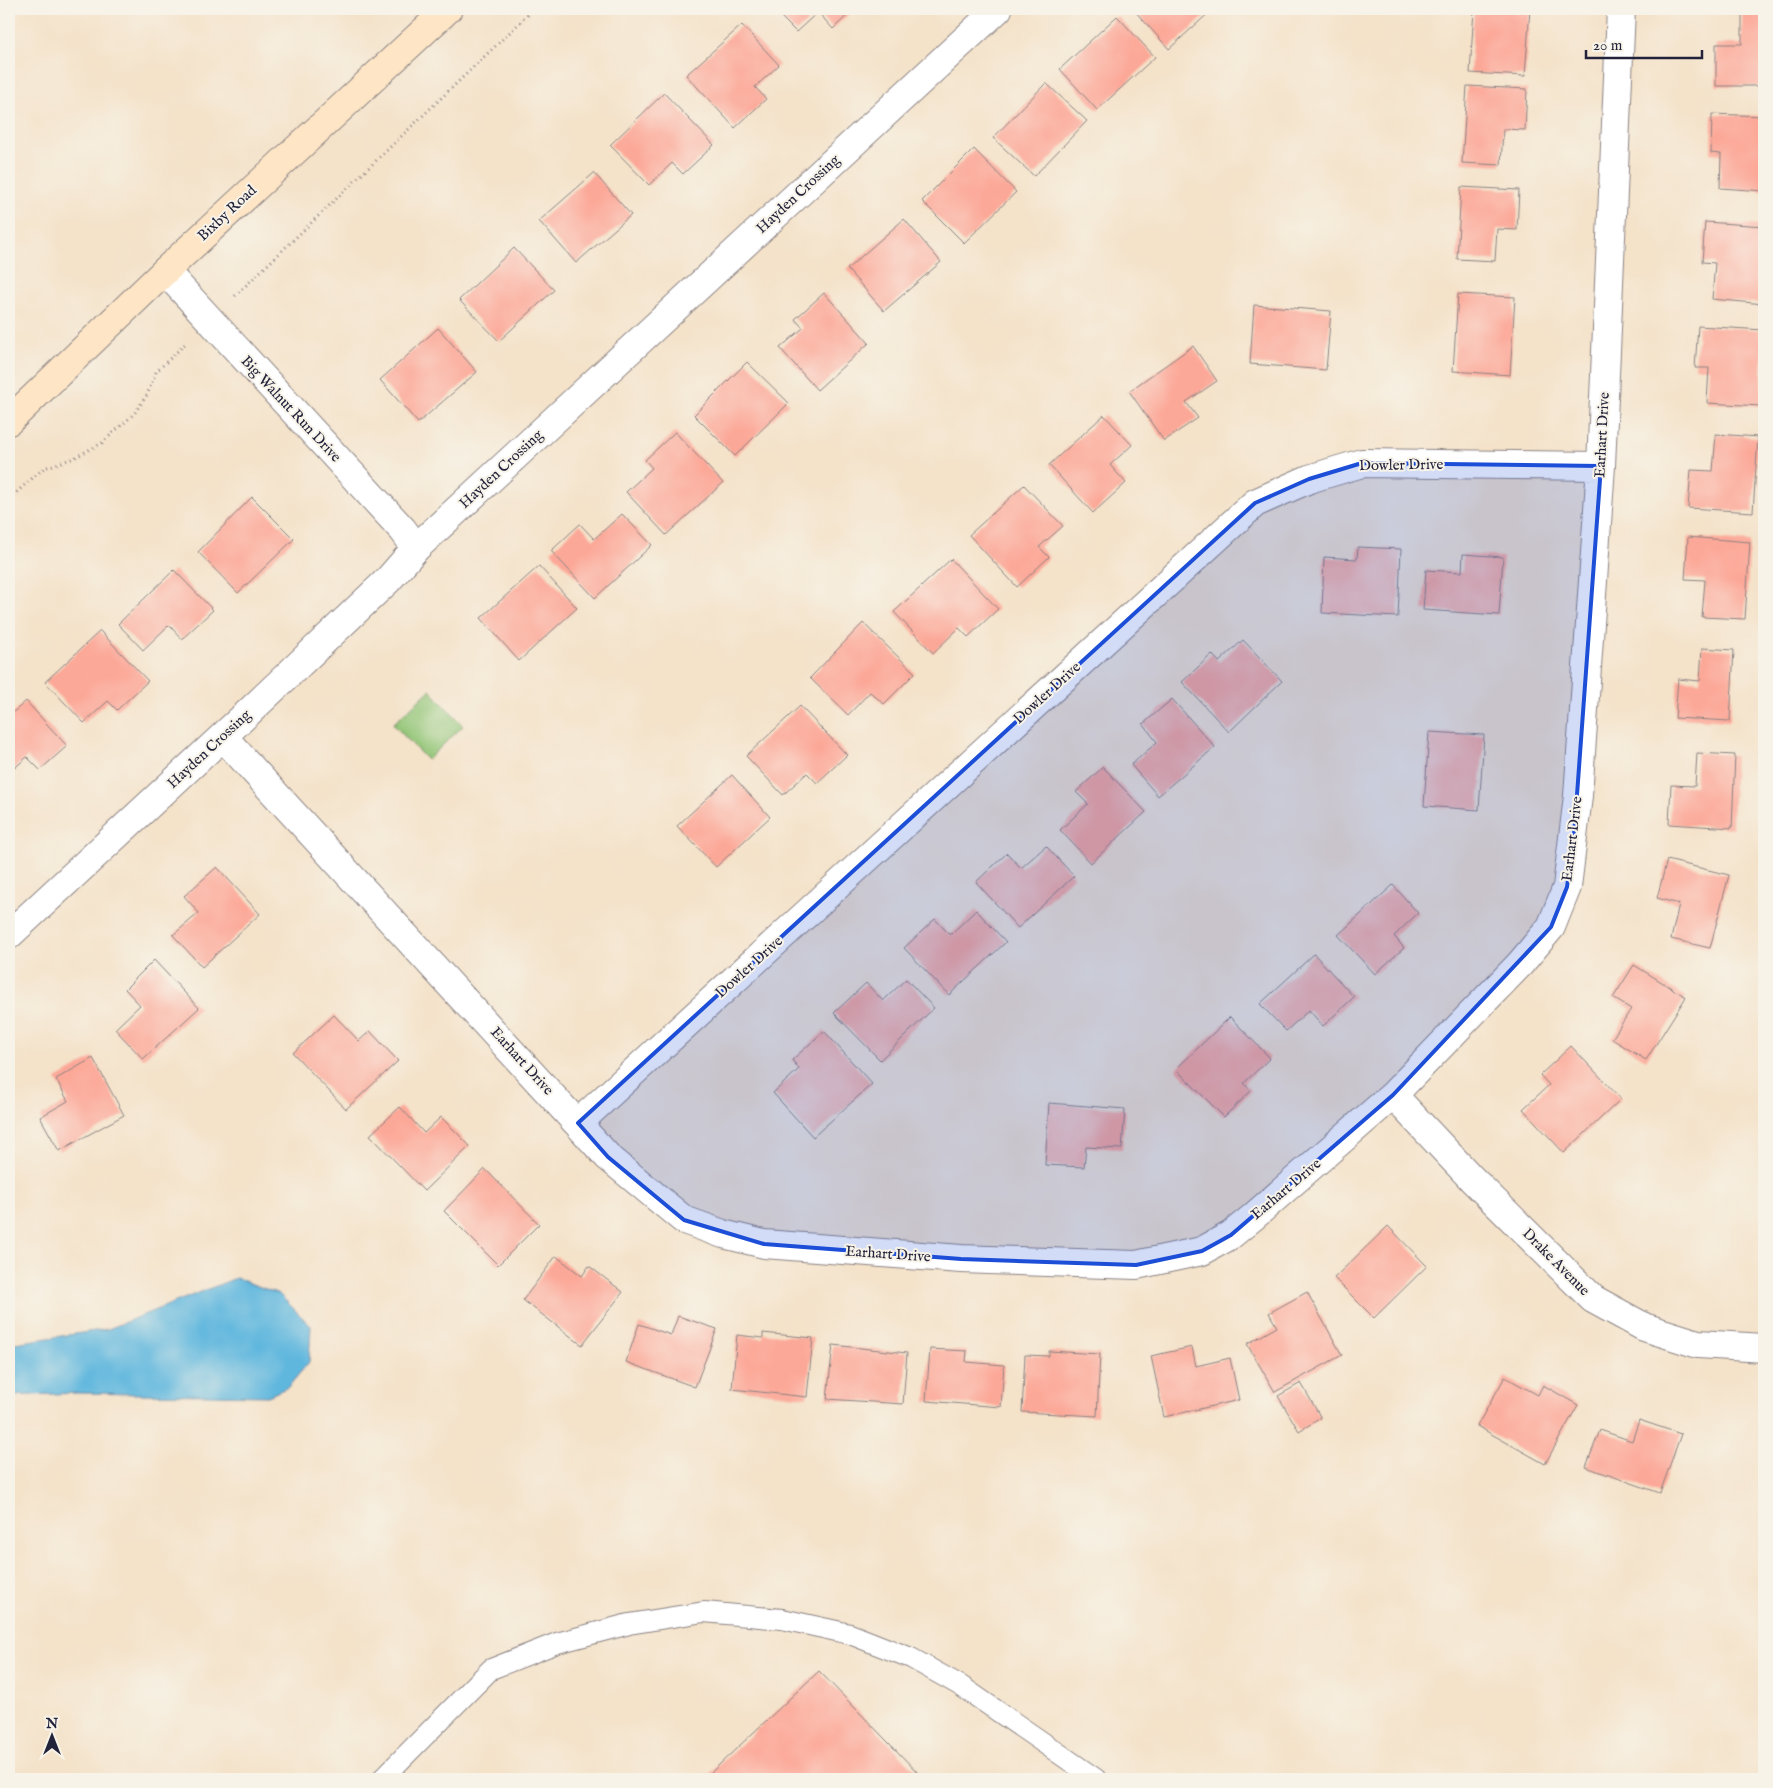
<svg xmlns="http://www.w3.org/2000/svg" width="1773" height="1788" viewBox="0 0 1773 1788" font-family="'IM FELL English',serif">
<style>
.green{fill:#92c576;stroke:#5a7458}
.water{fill:#61b7de;stroke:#426c8c}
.building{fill:#fca898}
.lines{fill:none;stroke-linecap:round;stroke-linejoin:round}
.lane-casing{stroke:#8b8282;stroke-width:22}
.street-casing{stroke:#8b8282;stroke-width:30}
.secondary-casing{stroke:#8b8282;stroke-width:30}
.path{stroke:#8b8282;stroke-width:3;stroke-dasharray:1 4;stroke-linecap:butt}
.lane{stroke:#fff;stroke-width:20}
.street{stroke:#fff;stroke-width:28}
.secondary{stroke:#fde5c5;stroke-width:28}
.marked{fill:#1d4ed8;fill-opacity:0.2;stroke:#1d4ed8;stroke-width:4;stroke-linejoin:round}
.labels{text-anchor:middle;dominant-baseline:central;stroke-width:4;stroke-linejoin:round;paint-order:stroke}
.street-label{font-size:15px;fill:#22223b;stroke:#f7f3e8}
</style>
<rect width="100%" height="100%" fill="#f7f3e8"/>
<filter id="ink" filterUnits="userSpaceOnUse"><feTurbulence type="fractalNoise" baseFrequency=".02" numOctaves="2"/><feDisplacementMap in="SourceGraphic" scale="10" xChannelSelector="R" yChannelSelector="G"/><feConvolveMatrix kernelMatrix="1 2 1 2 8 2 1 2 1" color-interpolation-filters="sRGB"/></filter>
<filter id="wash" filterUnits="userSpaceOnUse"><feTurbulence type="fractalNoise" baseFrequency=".0096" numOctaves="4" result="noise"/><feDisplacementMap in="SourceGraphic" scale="20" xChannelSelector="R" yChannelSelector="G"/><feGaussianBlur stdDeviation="1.12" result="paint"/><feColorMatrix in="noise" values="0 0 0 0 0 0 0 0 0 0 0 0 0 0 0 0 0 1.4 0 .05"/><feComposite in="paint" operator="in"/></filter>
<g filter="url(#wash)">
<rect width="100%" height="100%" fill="#f4e2c9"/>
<path class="green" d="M430,690L463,726L427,760L393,724Z"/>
<path class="water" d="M236,1278L279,1294L311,1326L309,1362L288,1387L268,1396L77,1393L9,1396V1342L15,1343L108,1329Z"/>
<g id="blocks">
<path class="building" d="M773,9H854L833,29L818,12L796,32Z
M1133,9H1213L1169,49Z
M1474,9H1530L1525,76L1470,73Z
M1742,13H1764V86H1716V44H1742Z
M1117,16L1155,57L1097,110L1060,69Z
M742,25L779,65L755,87L766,99L735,128L686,75Z
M1046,83L1087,121L1034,176L993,138Z
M1467,86L1527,89L1525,130L1503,129L1501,165L1462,163Z
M664,93L714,145L683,174L672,163L649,185L610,145Z
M1712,114L1764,116V191L1720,188L1721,154L1711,153Z
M974,149L1016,192L964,243L922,201Z
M594,173L631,215L576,263L539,221Z
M1461,187L1519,190L1517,230L1497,229L1495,261L1457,259Z
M904,219L941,262L884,311L847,269Z
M1705,222L1764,226V304L1712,299L1715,263L1702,262Z
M514,248L554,290L499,341L459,300Z
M824,293L869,343L817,390L780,348L803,328L795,319Z
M1458,294L1515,297L1510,375L1453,371Z
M1254,305L1331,311L1326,370L1250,364Z
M1698,326L1764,330L1761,406L1707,403L1709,368H1695Z
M438,328L477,372L418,423L380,380Z
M1193,346L1217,381L1186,402L1198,418L1164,441L1129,391Z
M747,362L789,403L735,456L694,415Z
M1104,415L1132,445L1110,465L1126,483L1093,513L1049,465Z
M675,432L723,483L666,535L626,492L652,468L645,460Z
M1716,434L1758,437L1753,512L1688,508L1691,470L1713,471Z
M1024,485L1063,526L1039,547L1049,557L1017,587L969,535Z
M252,497L294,539L238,593L198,552Z
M622,514L652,545L595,598L551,551L580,524L594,539Z
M1688,537L1750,542L1745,619L1702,617L1705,580L1685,579Z
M1358,547L1401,549L1398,617L1322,613L1324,557L1357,559Z
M1463,554L1503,557L1499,615L1423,610L1426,570L1462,572Z
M951,559L998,609L968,637L959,628L933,653L894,612Z
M539,566L577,608L519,661L481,618Z
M174,570L213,610L182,639L169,625L143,650L118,624Z
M863,623L915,673L884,704L870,692L848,715L810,678Z
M100,631L148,681L117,710L108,701L84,723L45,682Z
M1243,640L1282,681L1229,732L1182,682L1212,654L1219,662Z
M1702,648L1734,650L1730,721L1675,718L1678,679L1700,681Z
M1172,699L1215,747L1158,796L1131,765L1157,742L1143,724Z
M26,701L67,746L40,770L27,757L9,773V716Z
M800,706L847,755L817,783L807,773L783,795L746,756Z
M1429,732L1484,735L1479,810L1424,806Z
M1697,753L1735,755L1732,828L1669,824L1671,785L1695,786Z
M1103,767L1146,812L1091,863L1060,830L1088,804L1076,792Z
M732,775L770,817L716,867L677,826Z
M1046,846L1074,876L1018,928L976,882L1007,853L1021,868Z
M1667,860L1729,875L1710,948L1671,939L1679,904L1657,898Z
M217,867L260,914L202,967L173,935L199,913L184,896Z
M1393,885L1418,913L1394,936L1404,948L1375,974L1338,935Z
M976,910L1006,942L949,995L904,948L935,919L950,935Z
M1314,954L1354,997L1323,1026L1309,1010L1286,1031L1260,1004Z
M154,960L199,1008L143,1059L115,1029L140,1005L125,989Z
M1634,965L1686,997L1646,1060L1612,1039L1631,1009L1613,998Z
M906,979L934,1008L880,1060L834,1013L866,983L883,1001Z
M334,1015L359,1041L370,1031L398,1061L346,1109L293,1053Z
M1230,1017L1270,1058L1244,1083L1251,1091L1224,1117L1176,1069Z
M824,1031L872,1084L813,1137L773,1093L799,1069L792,1060Z
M1571,1046L1621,1099L1564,1153L1523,1109L1549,1085L1540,1075Z
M93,1058L124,1115L59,1151L40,1117L68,1101L56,1079Z
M1049,1103L1125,1109L1122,1149L1086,1147L1084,1167L1045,1165Z
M400,1107L424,1133L441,1117L470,1146L424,1191L370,1135Z
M485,1169L539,1224L498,1265L444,1211Z
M1388,1226L1427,1266L1374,1318L1334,1278Z
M556,1256L582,1276L589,1266L623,1292L582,1345L523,1300Z
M1307,1292L1342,1355L1275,1392L1247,1344L1277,1327L1269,1313Z
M678,1316L717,1329L695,1387L626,1362L639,1324L671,1335Z
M763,1333L813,1338L807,1397L732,1389L737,1335L763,1338Z
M833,1345L907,1353L903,1404L827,1399Z
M1192,1347L1196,1366L1230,1358L1239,1400L1164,1417L1151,1356Z
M930,1349L967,1351L966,1362L1004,1365L1001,1407L926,1401Z
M1049,1351L1100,1354L1097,1416L1022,1412L1025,1355L1049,1356Z
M1505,1377L1538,1395L1543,1385L1578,1405L1545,1464L1477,1426Z
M1301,1383L1321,1418L1299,1431L1278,1396Z
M1639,1420L1681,1434L1660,1493L1586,1467L1600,1430L1632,1441Z
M819,1671L924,1779H704Z"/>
</g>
</g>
<g filter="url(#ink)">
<use href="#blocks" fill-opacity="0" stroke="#8b8282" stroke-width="1"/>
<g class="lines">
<defs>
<path id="lane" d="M382,1779L491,1669L557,1643L629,1624L704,1612L782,1619L850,1634L911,1658L961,1686L1096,1779"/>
<path id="street" d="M165,271L403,530L416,548
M223,737L608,1157L684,1220L723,1234L764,1244L961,1259L1136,1265L1202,1251L1231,1235L1253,1217L1393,1095L1520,964L1551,927L1567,887L1578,796L1601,466L1621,9
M9,935L250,711L388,580L416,548L998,9
M1393,1095L1472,1179L1593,1299L1644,1327L1698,1344L1764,1348
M578,1123L1255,503L1309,479L1362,463L1601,466"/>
<path id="secondary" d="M9,421L165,271L448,9"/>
</defs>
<use href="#lane" class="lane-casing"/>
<use href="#street" class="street-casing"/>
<use href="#secondary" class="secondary-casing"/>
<path class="path" d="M235,296L534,9
M9,499L44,468L74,458L102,443L134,414L147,395L156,372L185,344"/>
<use href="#lane" class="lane"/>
<use href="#street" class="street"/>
<use href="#secondary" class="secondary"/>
</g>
</g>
<path class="marked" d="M1362,463L1601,466L1574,836L1567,887L1551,927L1393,1095L1231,1235L1202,1251L1136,1265L961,1259L764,1244L684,1220L608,1157L578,1123L1255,503L1309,479Z"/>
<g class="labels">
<g class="street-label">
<text transform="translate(798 194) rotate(-43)">Hayden Crossing</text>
<text transform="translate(227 213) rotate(-43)">Bixby Road</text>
<text transform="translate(291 409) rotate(47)">Big Walnut Run Drive</text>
<text transform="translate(1602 435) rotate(-87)">Earhart Drive</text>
<text transform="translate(1401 465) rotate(-1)">Dowler Drive</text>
<text transform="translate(501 469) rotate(-43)">Hayden Crossing</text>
<text transform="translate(1047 693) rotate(-42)">Dowler Drive</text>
<text transform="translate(209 749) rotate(-43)">Hayden Crossing</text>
<text transform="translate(1572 839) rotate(-83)">Earhart Drive</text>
<text transform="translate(749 967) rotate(-42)">Dowler Drive</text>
<text transform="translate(522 1061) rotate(48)">Earhart Drive</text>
<text transform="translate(1286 1189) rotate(-40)">Earhart Drive</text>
<text transform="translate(888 1254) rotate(4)">Earhart Drive</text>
<text transform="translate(1556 1262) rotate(45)">Drake Avenue</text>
</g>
</g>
<rect width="1773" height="1788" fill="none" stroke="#f7f3e8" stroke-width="30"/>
<g transform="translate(52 1736)" stroke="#f7f3e8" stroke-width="4" paint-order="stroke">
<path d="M0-4L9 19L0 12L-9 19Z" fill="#22223b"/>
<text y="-8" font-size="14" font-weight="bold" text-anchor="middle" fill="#22223b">N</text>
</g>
<path d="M1586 50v8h116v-8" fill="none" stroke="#22223b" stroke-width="2.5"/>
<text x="1593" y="50" font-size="15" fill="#22223b" stroke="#f7f3e8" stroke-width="4" paint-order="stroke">20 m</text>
</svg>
